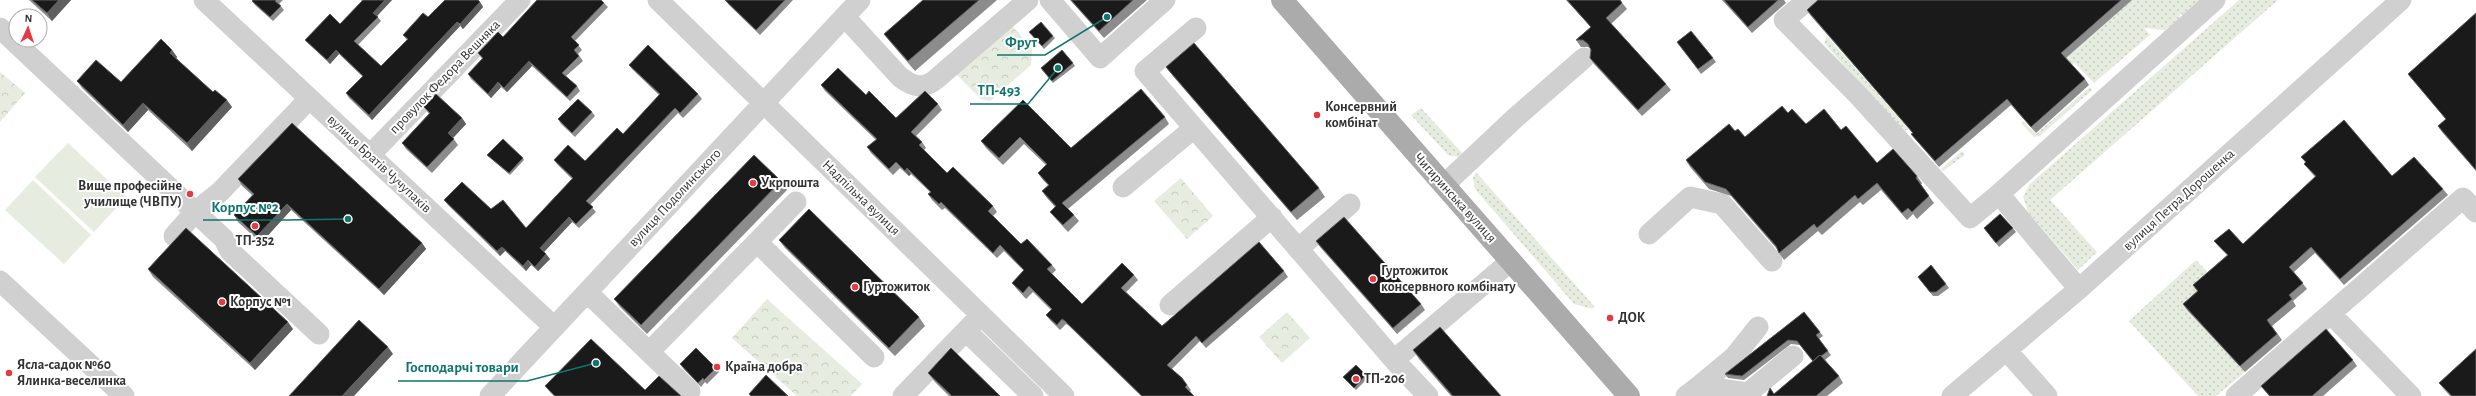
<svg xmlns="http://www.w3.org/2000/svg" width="2476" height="396" viewBox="0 0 2476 396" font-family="'Alegreya Sans',sans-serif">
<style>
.grass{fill:url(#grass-dots)}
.forest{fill:url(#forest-crowns)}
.garden{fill:#e6ecdf}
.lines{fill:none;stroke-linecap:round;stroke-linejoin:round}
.minor{stroke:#d0d0d0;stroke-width:21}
.major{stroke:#ababab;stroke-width:22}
.wall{fill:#8c8c8c}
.shaded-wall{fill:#5f5f5f}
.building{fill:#1a1a1a;stroke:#5f5f5f}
.poi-dot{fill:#e63946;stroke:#fff;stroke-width:1.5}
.labels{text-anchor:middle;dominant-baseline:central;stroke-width:4;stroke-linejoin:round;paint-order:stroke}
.street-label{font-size:14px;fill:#333;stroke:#fff}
.poi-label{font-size:14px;font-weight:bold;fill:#333;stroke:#fff;text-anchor:start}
.leader{fill:none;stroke:#0f766e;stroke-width:1.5}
.callout-dot{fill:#0f766e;stroke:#fff;stroke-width:1.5}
.callout-label{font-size:15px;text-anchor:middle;font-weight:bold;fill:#0f766e;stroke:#fff;stroke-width:4;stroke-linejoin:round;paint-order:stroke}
</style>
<defs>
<pattern id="grass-dots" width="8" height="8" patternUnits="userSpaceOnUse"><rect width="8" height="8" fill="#e6ecdf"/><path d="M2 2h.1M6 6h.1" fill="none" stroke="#c6cbc0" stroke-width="1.8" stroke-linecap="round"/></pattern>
<pattern id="forest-crowns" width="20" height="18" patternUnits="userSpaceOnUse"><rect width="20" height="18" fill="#e6ecdf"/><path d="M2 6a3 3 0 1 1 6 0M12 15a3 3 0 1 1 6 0" fill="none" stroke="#c6cbc0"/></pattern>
</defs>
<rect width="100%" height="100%" fill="#fff"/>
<path class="grass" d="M2132,0H2200L2184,15L2180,14L2179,19L2165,30L2144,28L2150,35L2094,83L2075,63L2071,66L2065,59Z
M2239,0H2278L2050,200L2097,252L2078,270L2028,212L2023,197L2029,185Z
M1827,36L1909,129L1904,131L1900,129L1824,43Z
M2090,87L2092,90L2040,136L2034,137L2021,123L2023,121L2036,134Z
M1421,108L1464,155L1462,158L1448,155L1411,115Z
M1962,151L1965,155L1943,171L1941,169Z
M1476,172L1594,306L1593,309L1574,304L1475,189L1473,178Z
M2196,260L2213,278L2187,310L2245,372L2216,396H2198L2129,321Z"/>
<path class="forest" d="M1010,23L1032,49L1031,65L990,101L981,99L954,72Z
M0,72L25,93L0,122Z
M1181,178L1213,216L1187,239L1154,201Z
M767,299L862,384L851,396H797L732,338Z
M1287,312L1310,338L1282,363L1259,337Z"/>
<path class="garden" d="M68,143L126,197L94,232L35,177Z
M33,180L91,235L64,264L5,210Z"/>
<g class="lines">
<path class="minor" d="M204,0L554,327
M658,0L1064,396
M1050,0L1100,58L1165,0
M1808,0L1784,20L1857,94L1970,218L1999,194
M845,17L900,77C912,86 922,90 935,80L1028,0
M0,28L224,239L230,251L319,334
M1196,28L1145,71L1394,360L1428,396
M370,155L520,0
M1444,185L1514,119L1584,58
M1123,187L1194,128
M1649,234L1690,197L1722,204L1772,261
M174,236L195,212L220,192L309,99
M757,242L796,202
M1299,248L1350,204
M0,281L124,396
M2079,289L1999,194L2215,0
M587,292L649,352L757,242L874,357
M1170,305L1272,217
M2331,314L2411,396
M966,331L1033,396
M2007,351L2047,396
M649,352L690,391
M1394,360L1511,261
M1699,386L1734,357L1758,327
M1748,393L1793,356
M490,396L860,0
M903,396L981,315
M1686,396L1699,386L1748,393L1750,396
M1952,396L2079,289L2401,0
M2236,396L2463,198L2476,212"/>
<path class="major" d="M1282,0L1629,396"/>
</g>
<path class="wall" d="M29,0H71L52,21Z
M253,0H283L279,4L284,10L273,21L255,5L252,1Z
M361,0H392L377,16L381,21L358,45L381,66L407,40L403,35L428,17L480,2L483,7L463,29L460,26L372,120L349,98L346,93L363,77L339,54L330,64L309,44L305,40L340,24L362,1Z
M725,0H793L760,35L729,5Z
M923,0H997L915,71L891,43L884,34Z
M1070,0H1147L1104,38Z
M1566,0H1620L1627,9L1611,24L1666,84L1671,90L1642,116L1594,64L1590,58L1591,50V49L1588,47H1581L1576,40L1591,27Z
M1722,0H1784L1786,3L1752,33Z
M1818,0H2132L2066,58L2085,79L2089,85L2036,133L2011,105L1939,167L1916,140L1911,134L1913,133L1811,16L1807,10Z
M604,3L608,7L575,41L582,50L578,54L583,61L566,76L577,86L580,91L570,101L532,66L507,92L501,87L491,98L471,79L468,74L482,59L478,53L503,37Z
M2476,13V171L2442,132L2438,126L2446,119L2412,79L2408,74Z
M1029,32L1053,36L1055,38L1044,49Z
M1677,42L1713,58L1716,62L1701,74Z
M172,50L177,57L176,58L213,92L232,107L192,151L148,110L128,132L82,88L77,81L121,82Z
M1073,63L1075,66L1053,83L1042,70Z
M629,65L698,94L702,99L683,118L678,113L590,205L596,212L579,228L572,222L544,252L550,259L538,271L531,265L526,271L505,251L500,256L448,205L444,200L491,209L526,228L572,179L557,164L554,160L585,161L623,134L659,95L632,69Z
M1166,67L1319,188L1325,197L1297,220L1172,75Z
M821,85L866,95L896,118L938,104L942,110L916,136L922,142L926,148L924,150L947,173L993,206L997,212L993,216L1021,244L1052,265L1056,270L1052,274L1082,304L1134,275L1138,280L1126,292L1162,326L1284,271L1288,277L1206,348L1200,341L1172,369L1182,378L1191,390L1190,391L1194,396H1141L1069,326L1066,324L1060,330L1050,320L1046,315L1051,310L1033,292L1026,299L1016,288L1012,283L1024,271L1004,251L997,258L945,208L942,210L932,200L928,194L930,192L911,174L909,176L900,168L893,175L871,153L867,147L876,140L825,91Z
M1023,100L1071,148L1165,117L1169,124L1068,209L1074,215L1079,221L1068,232L1055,218L1050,212L1055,207L1047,198L1042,191L1048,185L1043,180L1038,173L1046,165L1024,144L1003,165L986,148L981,141Z
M424,107L462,118L466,124L453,138L458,145L432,173L406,149L402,143L429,114Z
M592,112L595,116L575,137L561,124L558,119Z
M1788,113L1806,124L1841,130L1877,163L1917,176L1922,183L1921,185L1934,203L1917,219L1913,214L1907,220L1881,190L1863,205L1860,202L1822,235L1818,231L1784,260L1779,253L1777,249L1731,196L1709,189L1690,167L1686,160L1735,131L1745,137Z
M487,155L523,158L524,160L510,175L489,157Z
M2301,157L2392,176L2443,189L2448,195L2344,285L2315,253L2294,272L2307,289L2293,301L2296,306L2272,326L2282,340L2245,372L2187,310L2183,304L2197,291L2193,285L2227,255L2219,247L2214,241L2243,244L2315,177L2309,170L2304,164L2305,162Z
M238,179L422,243L426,249L384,295L291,210L261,243L238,222L234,215L252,195L242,186Z
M781,181L787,190L647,334L620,307L614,299Z
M1984,228H2013L2016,232L1999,247Z
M779,240L919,317L925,326L895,356L785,248Z
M1316,241L1421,304L1425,310L1397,334L1320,247Z
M148,269L293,329L255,370L153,277Z
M1918,277L1946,284L1949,288L1938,296H1933Z
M1804,312L1823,336L1819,339L1831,355L1825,360L1839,376L1843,383L1827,396H1767L1774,394L1813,362L1800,345L1791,344L1744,380L1728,378L1725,374Z
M1413,350L1501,396H1451L1419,359Z
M2353,360L2357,366L2323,396H2269L2261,386Z
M680,364L716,368L719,372L707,384L705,382L701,387L683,368Z
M928,373L1000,396H949L934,381Z
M1366,375L1368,378L1356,390L1343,377Z
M2439,383L2476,396H2450L2443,388Z
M545,386L645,390L681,396H554L549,391Z"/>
<path class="shaded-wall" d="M59,0H71L52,21L47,13Z
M385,0H392L376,17L373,13Z
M480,2L483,7L463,29L460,24Z
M457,22L460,26L372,120L369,115Z
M172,50L177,57L175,60L170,53Z
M336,50L339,54L330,64L327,60Z
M529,61L532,66L507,92L504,88Z
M498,82L501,87L491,98L488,94Z
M227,100L232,107L192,151L187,143Z
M143,103L148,110L128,132L123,125Z
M462,118L466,124L452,139L448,133Z
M907,168L911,174L909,176L905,171Z
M287,204L291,210L261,243L257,236Z
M569,217L572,222L543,253L540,248Z
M422,243L426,249L384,295L379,289Z
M502,247L505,251L500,256L497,251Z
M546,254L550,259L538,271L535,267Z
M528,260L531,265L526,271L523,266Z
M288,322L293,329L255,370L250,363Z
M388,347L393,354L354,396H342Z"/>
<path class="building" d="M32,0H59L47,13Z
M253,0H276L275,1L281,6L270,17L252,1Z
M363,0H385L373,13L378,17L354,41L381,66L408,39L403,35L423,13L428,17L445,0H478L480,2L460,24L457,22L369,115L346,93L363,76L336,50L327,60L305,40L330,14L340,24Z
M537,0H601L604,3L571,37L579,45L574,50L579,56L562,73L577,86L567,97L529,61L504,88L498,82L488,94L468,74L483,58L478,53L498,32L503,37Z
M725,0H785L756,30Z
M923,0H979L908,61L884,34Z
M1071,0H1133L1099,31Z
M1567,0H1620L1622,3L1606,18L1666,84L1638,110L1590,58L1591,50L1588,44L1583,40H1576L1591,27Z
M1724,0H1778L1748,27Z
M1818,0H2121L2061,53L2085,79L2031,127L2007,99L1935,161L1911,134L1913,133L1807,10Z
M2476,13V170L2438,126L2446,119L2408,74Z
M1041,22L1053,36L1042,46L1029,32Z
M1691,31L1713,58L1698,69L1677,42Z
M161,39L172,50L170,53L213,92L215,90L227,100L187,143L143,103L123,125L77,81L96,60L121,82Z
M1194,43L1319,188L1291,212L1166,67Z
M648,45L698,94L680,113L675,108L586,201L593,207L576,224L569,217L540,248L546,254L535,267L528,260L523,266L502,247L497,251L444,200L462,182L491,209L503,200L526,228L573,178L554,160L568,145L585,161L617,128L623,134L660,94L629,65Z
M1062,50L1073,63L1052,81L1041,68Z
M838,68L866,95L869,91L896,118L925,91L938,104L911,132L922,142L919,145L947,173L953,167L993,206L988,211L1021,244L1027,239L1052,265L1047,269L1082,304L1122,263L1134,275L1121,288L1162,326L1259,242L1284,271L1202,343L1196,336L1167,365L1182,378L1187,385L1185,387L1194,396H1142L1065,321L1062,319L1057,325L1046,315L1052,309L1029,286L1023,293L1012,283L1024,270L1000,245L993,253L941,202L939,204L928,194L931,192L907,168L905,171L896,162L889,169L867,147L877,139L821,85Z
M1141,89L1165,117L1062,203L1074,215L1063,225L1050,212L1056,206L1042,191L1049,185L1038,173L1047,164L1020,137L999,158L981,141L1023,100L1071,148Z
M436,94L462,118L448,133L454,139L427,167L402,143L430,113L424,107Z
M578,99L592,112L572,133L558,119Z
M1782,106L1788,113L1792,109L1806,124L1824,109L1841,130L1846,126L1877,163L1893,149L1917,176L1916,178L1929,196L1912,212L1908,208L1902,213L1877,183L1858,199L1855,195L1817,228L1814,224L1779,253L1776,246L1726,189L1705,182L1686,160L1729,124L1735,131L1738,129L1745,137Z
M2344,120L2392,176L2414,157L2443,189L2340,279L2311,247L2289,267L2303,283L2289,295L2292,299L2267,320L2277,334L2240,366L2183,304L2198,291L2193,285L2228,255L2214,241L2229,229L2243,244L2316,176L2304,164L2306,162L2301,157Z
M292,123L422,243L379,289L287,204L257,236L234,215L254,194L238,179Z
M503,139L523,158L509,173L487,155Z
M754,155L781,181L641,325L614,299Z
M809,209L919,317L889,348L779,240Z
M2000,214L2013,228L1996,243L1984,228Z
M1344,217L1421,304L1393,328L1316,241Z
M186,228L288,322L250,363L148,269Z
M1931,265L1946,284L1936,292H1930L1918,277Z
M1804,312L1820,332L1816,335L1828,351L1821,356L1820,355L1813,361L1797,341L1788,340L1742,376L1725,374Z
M359,320L388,347L342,396H289Z
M1440,327L1501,396H1453L1413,350Z
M2326,329L2353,360L2312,396H2270L2261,386Z
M591,339L645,390L659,376L681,396H555L545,386Z
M696,348L716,368L704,380L703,378L698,383L680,364Z
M951,348L1000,396H952L928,373Z
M2476,349V396H2452L2439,383Z
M1820,355L1839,376L1816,396H1767L1770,388L1774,394Z
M1356,365L1366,375L1354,388L1343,377Z
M766,375L788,396H751L749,394Z"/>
<g class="poi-dot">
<circle cx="1317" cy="115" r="4"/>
<circle cx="753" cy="183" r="4"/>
<circle cx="190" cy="194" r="4"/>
<circle cx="255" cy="226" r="4"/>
<circle cx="1373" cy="279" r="4"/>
<circle cx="855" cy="287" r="4"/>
<circle cx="222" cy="302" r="4"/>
<circle cx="1610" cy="318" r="4"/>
<circle cx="717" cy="367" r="4"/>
<circle cx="9" cy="373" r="4"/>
<circle cx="1356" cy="379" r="4"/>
</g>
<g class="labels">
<g class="street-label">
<text transform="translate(445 77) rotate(-46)">провулок Федора Вешняка</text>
<text transform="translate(379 164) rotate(43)">вулиця Братів Чучупаків</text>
<text transform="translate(675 198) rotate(-47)">вулиця Подолинського</text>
<text transform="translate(861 198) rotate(44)">Надпільна вулиця</text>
<text transform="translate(1455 198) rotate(48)">Чигиринська вулиця</text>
<text transform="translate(2179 200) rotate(-42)">вулиця Петра Дорошенка</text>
</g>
<g class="poi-label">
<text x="1325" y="107">Консервний<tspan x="1325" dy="16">комбінат</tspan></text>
<text x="761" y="183">Укрпошта</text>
<text x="182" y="186" text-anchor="end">Вище професійне<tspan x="182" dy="16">училище (ЧВПУ)</tspan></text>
<text x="255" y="241" text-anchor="middle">ТП-352</text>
<text x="1381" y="271">Гуртожиток<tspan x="1381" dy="16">консервного комбінату</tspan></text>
<text x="863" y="287">Гуртожиток</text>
<text x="230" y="302">Корпус №1</text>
<text x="1618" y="318">ДОК</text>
<text x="17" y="365">Ясла-садок №60<tspan x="17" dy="16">Ялинка-веселинка</tspan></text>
<text x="725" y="367">Країна добра</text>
<text x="1364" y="379">ТП-206</text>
</g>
</g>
<path class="leader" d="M1107 17L1045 55H997M1058 68L1028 104H970M348 219L287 220H203M596 363L527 381H398"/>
<g class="callout-dot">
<circle cx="1107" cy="17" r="4"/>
<circle cx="1058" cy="68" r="4"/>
<circle cx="348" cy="219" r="4"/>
<circle cx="596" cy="363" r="4"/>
</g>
<g class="callout-label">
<text x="1021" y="47">Фрут</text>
<text x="999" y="95">ТП-493</text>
<text x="245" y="212">Корпус №2</text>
<text x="462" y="372">Господарчі товари</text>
</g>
<g transform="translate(28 28) rotate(3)"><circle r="19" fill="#ffffff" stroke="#adadad"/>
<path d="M0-3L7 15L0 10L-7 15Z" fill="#e63946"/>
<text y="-6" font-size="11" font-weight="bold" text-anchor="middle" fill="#333333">N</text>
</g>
</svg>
